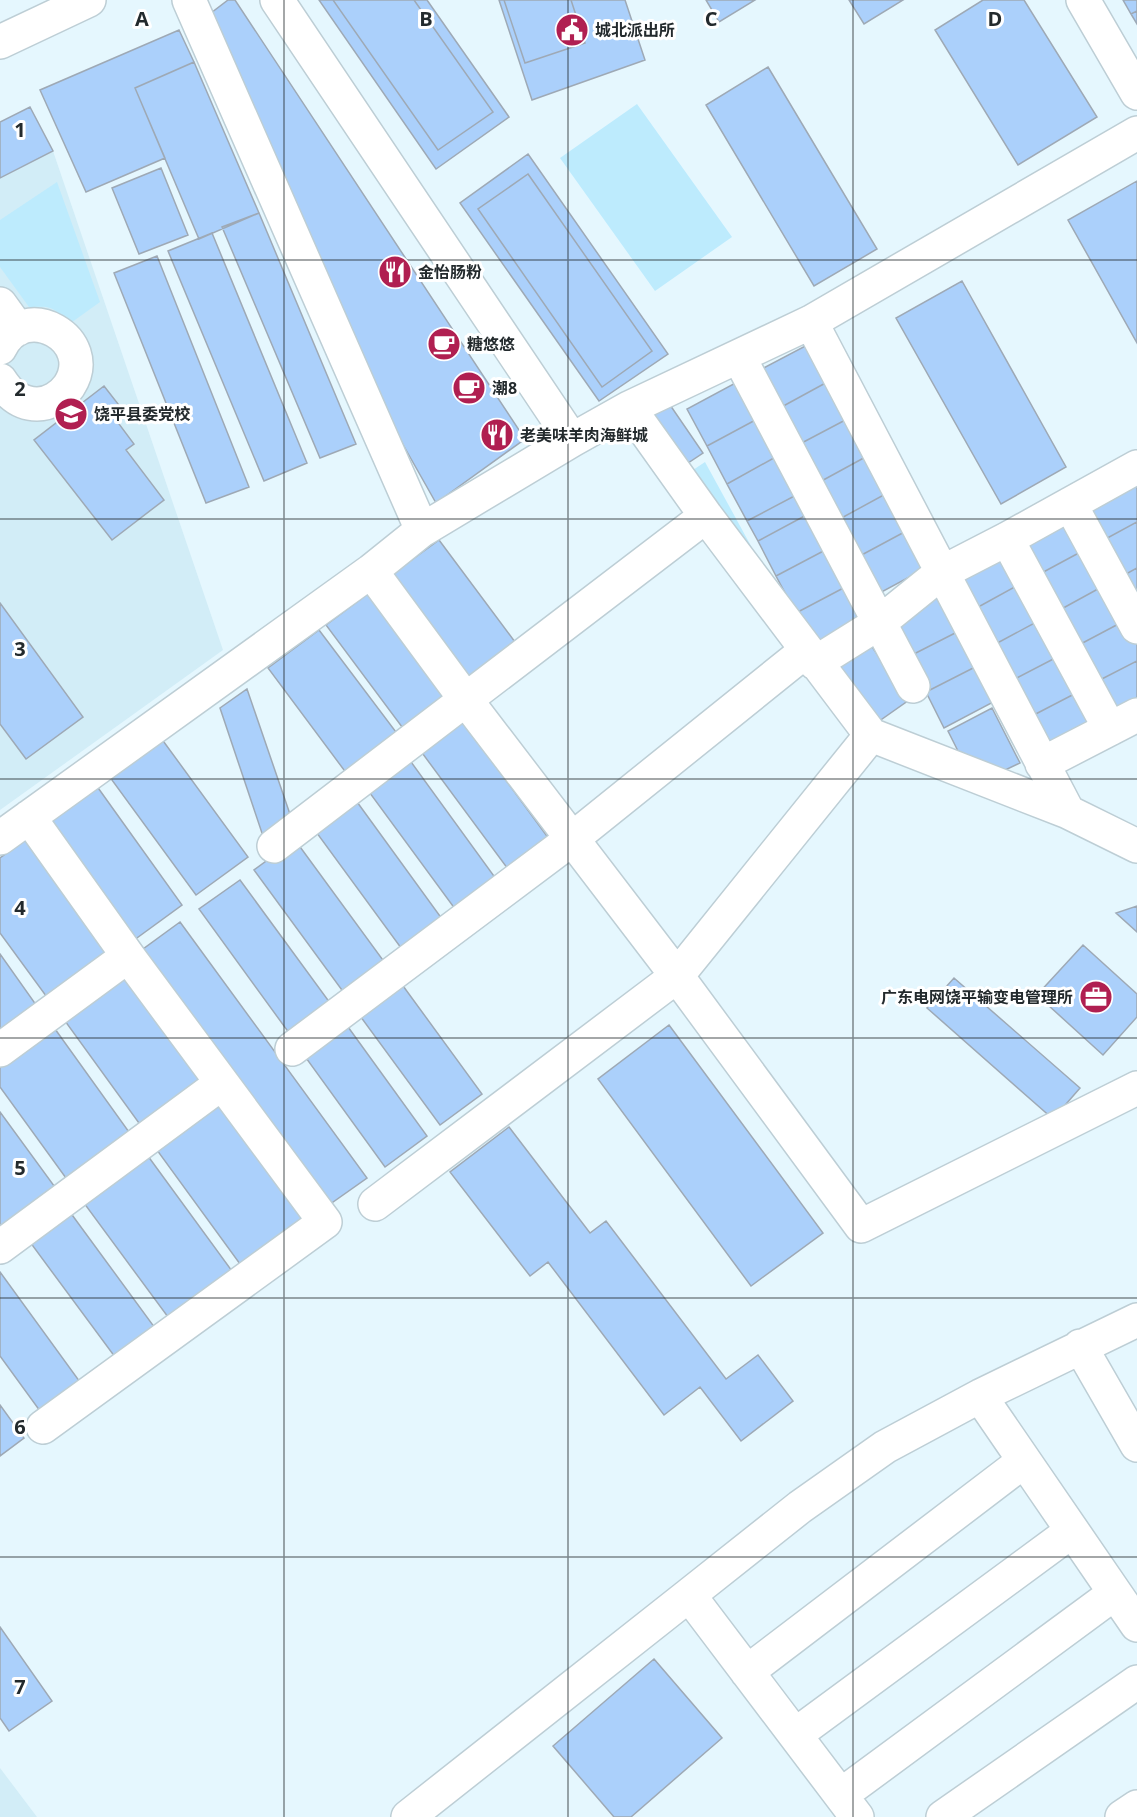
<svg xmlns="http://www.w3.org/2000/svg" width="1137" height="1817" viewBox="0 0 1137 1817" font-family="'Open Sans','Noto Sans SC',sans-serif">
<style>
.built{fill:#d2edf7}
.green{fill:#bdebfd}
.building{fill:#abd0fb;stroke:#9ea9b5;stroke-width:1.5}
.lines{fill:none;stroke-linecap:round;stroke-linejoin:round}
.minor-casing{stroke:#bdced5;stroke-width:36}
.major-casing{stroke:#bdced5;stroke-width:36}
.minor{stroke:#fff;stroke-width:33}
.major{stroke:#fff;stroke-width:33}
.grid{fill:none;stroke:#232a2d;stroke-width:1.5;stroke-opacity:0.55}
.labels{text-anchor:middle;dominant-baseline:central;stroke-width:6;stroke-linejoin:round;paint-order:stroke}
.poi-label{font-size:16px;font-weight:bold;fill:#232a2d;stroke:#fff;text-anchor:start}
.grid-label{font-size:20px;text-anchor:middle;font-weight:bold;fill:#232a2d;stroke:#fff;stroke-width:6;stroke-linejoin:round;paint-order:stroke}
</style>
<rect width="100%" height="100%" fill="#e5f7fe"/>
<path class="built" d="M53,151L223,650L0,810V178Z
M0,1768L37,1817H0Z"/>
<path class="green" d="M637,104L732,237L655,291L560,158Z
M57,182L100,302L68,325C53,306 53,306 29,307L0,267V220Z
M705,462L785,608L687,474Z"/>
<path class="building" d="M228,0H235L525,439L436,503L367,381L211,13Z
M319,0H427L509,117L436,169Z
M333,0H414L493,112L438,150Z
M499,0H625L645,60L532,100Z
M504,0H571L585,43L525,63Z
M706,0H755L719,22Z
M849,0H903L864,24Z
M983,0H1024L1097,117L1018,165L935,30Z
M1123,0H1137V11L1131,14Z
M1137,11V24L1131,14Z
M179,30L194,62L135,88L165,158L86,192L40,90Z
M194,62L259,213L199,239L135,88Z
M768,67L877,249L814,286L706,105Z
M30,107L53,151L0,178V122Z
M528,154L668,354L599,401L460,203Z
M161,168L188,235L139,254L112,188Z
M528,174L652,351L602,387L478,209Z
M1137,181V343L1068,220Z
M259,213L356,444L320,458L222,227Z
M212,233L307,463L264,481L168,251Z
M157,256L249,487L206,503L114,273Z
M962,281L1066,467L1001,504L896,318Z
M811,343L831,380L776,410L756,372Z
M741,380L761,417L707,446L687,409Z
M831,380L851,417L796,446L776,410Z
M104,386L122,409L113,416L134,444L126,450L164,500L112,540L34,440Z
M668,402L703,453L682,467L647,417Z
M761,417L781,454L727,484L707,446Z
M851,417L871,454L816,484L796,446Z
M781,454L802,492L747,521L727,484Z
M871,454L891,491L836,521L816,484Z
M1132,478L1137,488V522L1100,542L1081,506Z
M891,491L910,529L856,558L836,521Z
M802,492L812,512L758,541L747,521Z
M812,512L831,547L776,576L758,541Z
M1069,513L1088,548L1036,576L1017,540Z
M1137,522V568L1119,578L1100,542Z
M910,529L930,566L876,595L856,558Z
M439,540L521,650L471,688L387,578Z
M831,547L851,584L796,613L776,576Z
M1003,547L1022,583L971,611L952,575Z
M1088,548L1107,584L1056,612L1036,576Z
M1137,568V613L1119,578Z
M1022,583L1042,619L990,647L971,611Z
M851,584L870,620L816,649L796,613Z
M1107,584L1126,620L1075,647L1056,612Z
M377,587L459,698L408,735L326,625Z
M945,594L963,629L908,657L890,622Z
M0,603L83,717L26,759L0,724Z
M1042,619L1061,655L1009,682L990,647Z
M1126,620L1137,640V661L1094,683L1075,647Z
M963,629L981,664L926,692L908,657Z
M319,630L402,740L350,778L268,668Z
M868,641L909,700L875,724L833,665Z
M1061,655L1080,691L1028,718L1009,682Z
M1137,661V706L1113,719L1094,683Z
M981,664L999,699L944,728L926,692Z
M247,689L292,820L265,842L220,708Z
M1080,691L1099,727L1047,754L1028,718Z
M992,708L1020,763L999,773L958,751L948,731Z
M459,716L552,843L511,873L417,746Z
M161,738L248,857L196,895L109,776Z
M406,755L499,883L458,913L364,785Z
M96,785L182,905L130,943L44,823Z
M352,795L445,923L404,952L311,825Z
M28,838L112,954L49,1000L0,933V858Z
M295,840L388,967L347,997L254,870Z
M240,880L333,1007L292,1037L199,909Z
M1137,906V932L1116,913Z
M180,922L367,1178L326,1207L139,952Z
M1083,945L1137,994V1017L1103,1055L1037,995Z
M0,954L39,1009L0,1037Z
M123,968L207,1084L144,1130L60,1014Z
M954,978L1080,1088L1053,1119L927,1008Z
M398,979L482,1094L440,1125L355,1009Z
M343,1020L427,1136L385,1167L301,1051Z
M50,1022L134,1139L71,1185L0,1087V1059Z
M669,1025L823,1233L751,1286L598,1079Z
M218,1099L304,1217L240,1264L154,1146Z
M0,1112L60,1194L0,1237Z
M509,1127L590,1233L606,1221L726,1379L758,1355L793,1401L741,1441L700,1387L664,1415L548,1262L530,1276L450,1172Z
M145,1152L232,1271L168,1317L81,1199Z
M67,1208L155,1328L115,1357L27,1238Z
M0,1272L80,1382L40,1411L0,1356Z
M0,1405L24,1438L0,1456Z
M0,1627L52,1701L9,1731L0,1718Z
M654,1659L722,1738L631,1817H614L553,1746Z"/>
<g class="lines">
<defs>
<path id="minor" d="M189,0L422,530
M277,0L572,440
M0,304L18,329
M811,322L1068,812
M0,348C24,297 99,340 69,386C62,396 50,404 37,404C20,404 9,394 0,380
M739,357L913,686
M629,408L706,516L871,735L1068,812L1137,846
M1070,504L1137,627
M1007,539L1110,729
M371,571L466,700L677,976L375,1204
M815,663L879,623L941,573L1007,539L1137,467
M871,735L677,976L861,1226L1137,1088
M1042,764L1137,715
M29,817L128,956L325,1222L43,1427
M0,838L371,571L422,530L572,440L629,408L811,322L1137,133
M274,846L706,516
M292,1049L572,839L807,650
M0,1050L128,956
M0,1247L222,1083
M1080,1346L1137,1445
M980,1396L1137,1625
M747,1672L1024,1461
M795,1735L1072,1531
M841,1795L1115,1593
M408,1817L689,1595
M857,1817L689,1595L800,1507L885,1447L980,1396L1137,1320
M943,1817L1137,1682
M1122,1817L1137,1807"/>
<path id="major" d="M1083,0L1137,93
M0,42L89,0"/>
</defs>
<use href="#minor" class="minor-casing"/>
<use href="#major" class="major-casing"/>
<use href="#minor" class="minor"/>
<use href="#major" class="major"/>
</g>
<path class="grid" d="M284,0V1817M568,0V1817M853,0V1817M0,260H1137M0,519H1137M0,779H1137M0,1038H1137M0,1298H1137M0,1557H1137"/>
<defs>
<symbol id="civic-disc" viewBox="-11 -11 22 22"><circle r="9.5" fill="#b01f51" stroke="#fff"/><path d="M-.6-6.5H3V-4.5H.6V-3L4-1V1h2V6H-6V1h2V-1L-.6-3ZM-1.2 2.5V6h2.4V2.5Z" fill="#fff"/></symbol>
<symbol id="restaurant-disc" viewBox="-11 -11 22 22"><circle r="9.5" fill="#b01f51" stroke="#fff"/><path d="M-5-6h1v4h1v-4h1v4h1v-4h1v5L-1.5 .5V6h-2V.5L-5-1ZM5-6V6H3V1.5H1.5Q1.5-4 5-6Z" fill="#fff"/></symbol>
<symbol id="cafe-disc" viewBox="-11 -11 22 22"><circle r="9.5" fill="#b01f51" stroke="#fff"/><path d="M-5.5-4.5H6V0H3Q3 3.5 0 3.5H-2.5Q-5.5 3.5-5.5 0ZM3-3.2v2h1.7v-2ZM-6 4.5H4V6H-6Z" fill="#fff"/></symbol>
<symbol id="school-disc" viewBox="-11 -11 22 22"><circle r="9.5" fill="#b01f51" stroke="#fff"/><path d="M0-5L7-2L0 1L-7-2ZM-4 1L0 2.5L4 1V4Q0 6-4 4Z" fill="#fff"/></symbol>
<symbol id="office-disc" viewBox="-11 -11 22 22"><circle r="9.5" fill="#b01f51" stroke="#fff"/><path d="M-6-3h4V-5.5h4V-3h4V5H-6ZM-1-4.5V-3h2v-1.5ZM-6 0V1H6V0Z" fill="#fff"/></symbol>
</defs>
<g fill-rule="evenodd">
<use href="#civic-disc" x="553" y="11" width="38" height="38"/>
<use href="#restaurant-disc" x="376" y="253" width="38" height="38"/>
<use href="#cafe-disc" x="425" y="325" width="38" height="38"/>
<use href="#cafe-disc" x="450" y="369" width="38" height="38"/>
<use href="#school-disc" x="52" y="395" width="38" height="38"/>
<use href="#restaurant-disc" x="478" y="416" width="38" height="38"/>
<use href="#office-disc" x="1077" y="978" width="38" height="38"/>
</g>
<g class="labels">
<g class="poi-label">
<text x="595" y="30">城北派出所</text>
<text x="418" y="272">金怡肠粉</text>
<text x="467" y="344">糖悠悠</text>
<text x="492" y="388">潮8</text>
<text x="94" y="414">饶平县委党校</text>
<text x="520" y="435">老美味羊肉海鲜城</text>
<text x="1073" y="997" text-anchor="end">广东电网饶平输变电管理所</text>
</g>
</g>
<g class="grid-label">
<text x="142" y="26">A</text>
<text x="426" y="26">B</text>
<text x="711" y="26">C</text>
<text x="995" y="26">D</text>
<text x="20" y="137">1</text>
<text x="20" y="396">2</text>
<text x="20" y="656">3</text>
<text x="20" y="915">4</text>
<text x="20" y="1175">5</text>
<text x="20" y="1434">6</text>
<text x="20" y="1694">7</text>
</g>
</svg>
